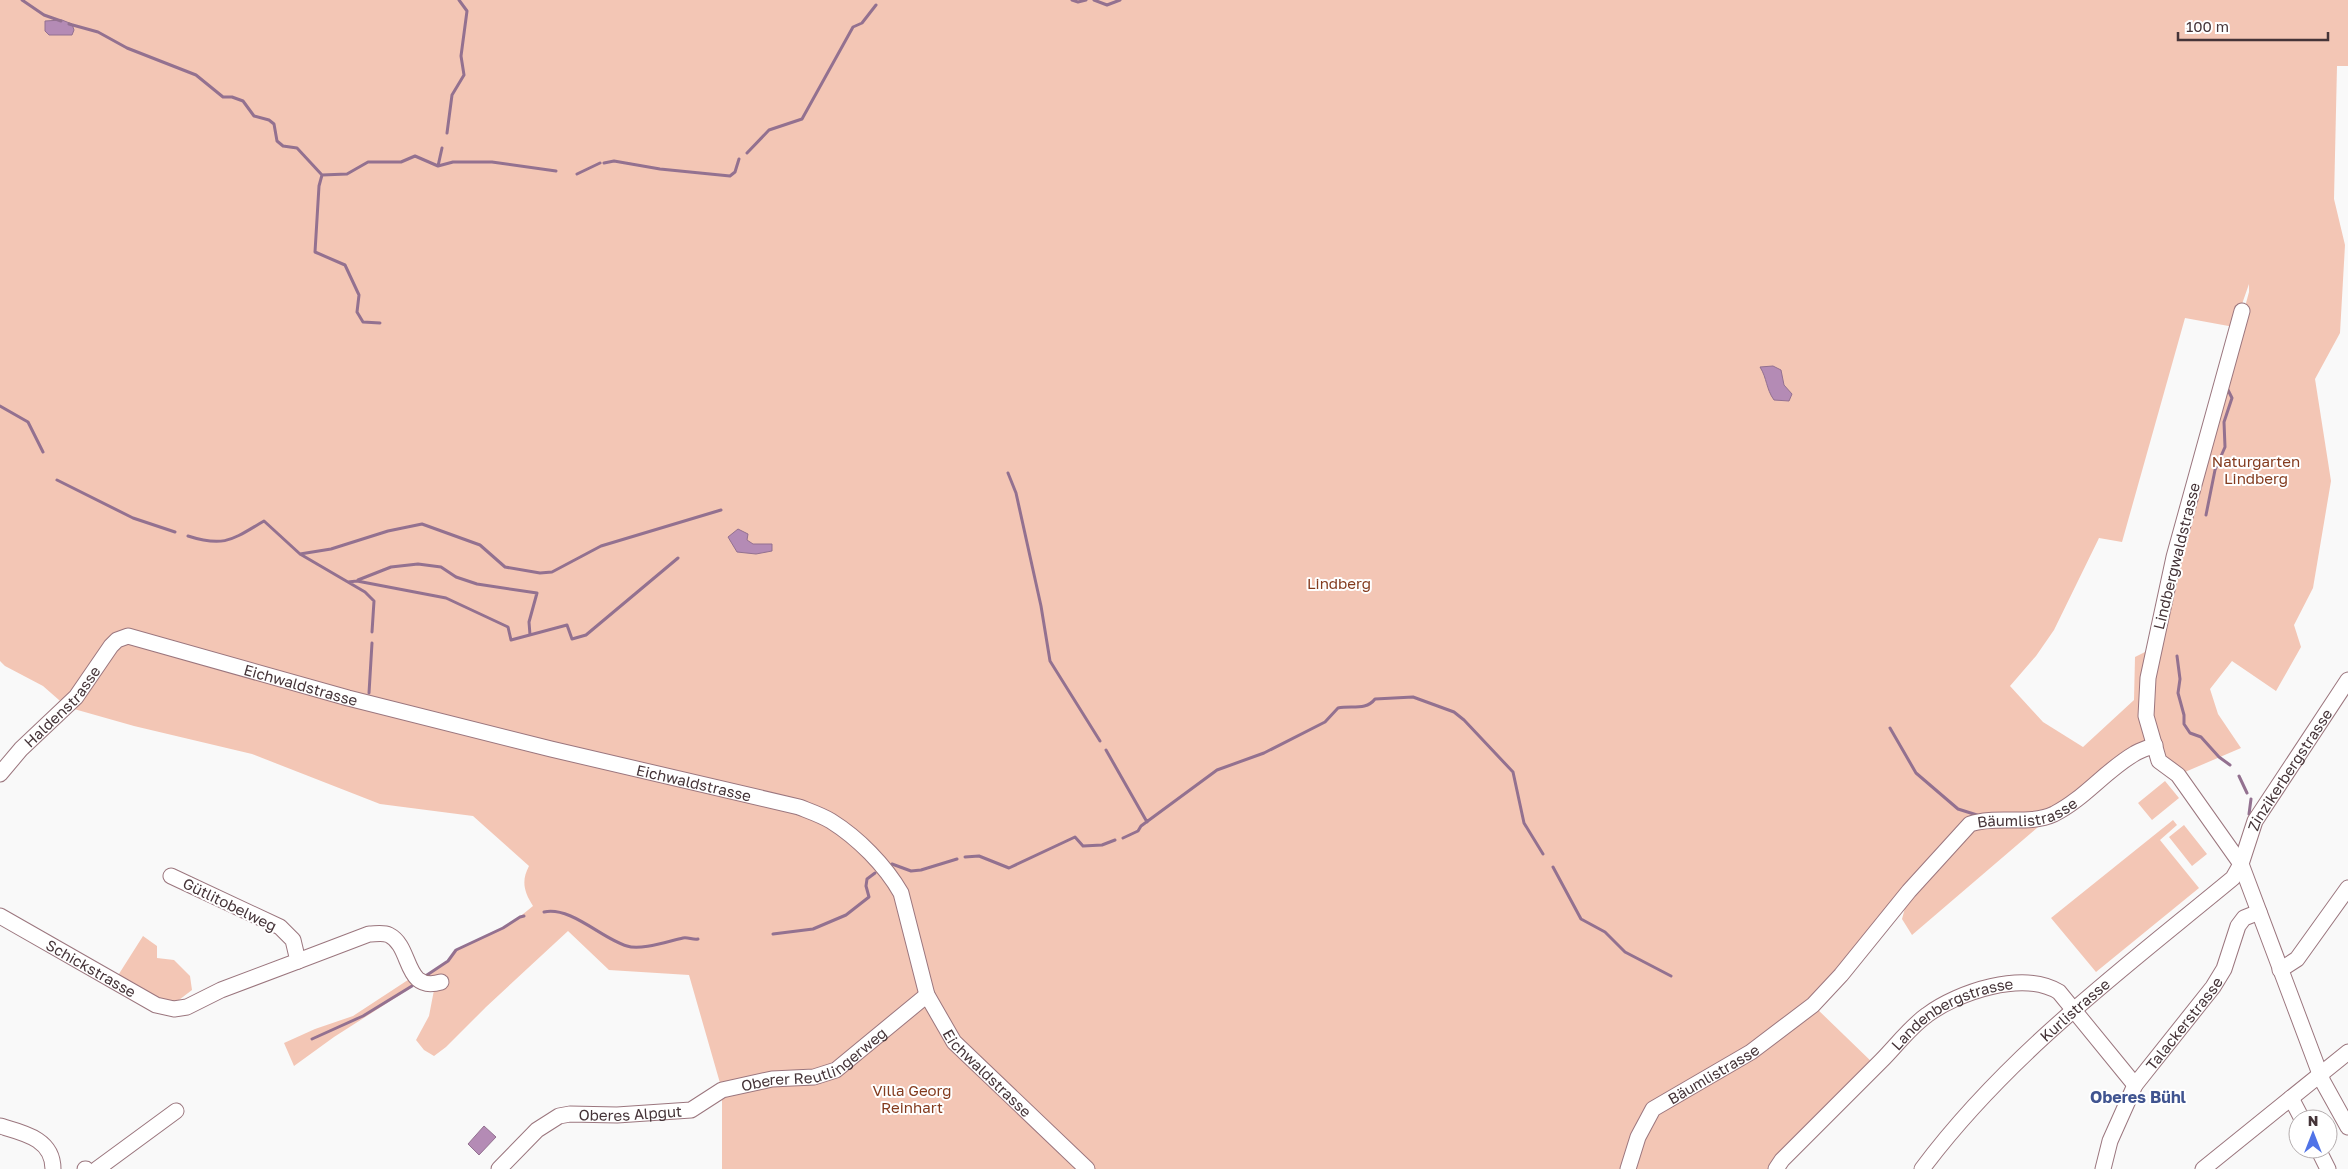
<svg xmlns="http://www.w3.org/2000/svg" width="2348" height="1169" viewBox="0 0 2348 1169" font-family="'Golos Text',sans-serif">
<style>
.green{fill:#f3c6b5;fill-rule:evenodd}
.water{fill:#b48bb5;stroke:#937190}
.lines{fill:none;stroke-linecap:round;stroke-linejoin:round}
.stream{stroke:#937190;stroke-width:3}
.minor-casing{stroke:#9b767e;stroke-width:17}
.minor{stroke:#fff;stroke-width:15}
.labels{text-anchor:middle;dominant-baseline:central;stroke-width:4;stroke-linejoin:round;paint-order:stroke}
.park-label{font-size:15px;fill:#833b1e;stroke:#fff}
.street-label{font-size:15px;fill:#453438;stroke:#fff}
.neighbourhood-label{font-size:16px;font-weight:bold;fill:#405490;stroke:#fff}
</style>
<rect width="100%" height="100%" fill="#f9f9f9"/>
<path class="green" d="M0,0H2348V66H2337L2334,199L2345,245L2340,333L2315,379L2331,481L2313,588L2294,625L2301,647L2276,691L2232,661L2210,689L2218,714L2241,748L2178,775L2155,745L2052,815L1912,935L1902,919L1905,908L1813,1005L1876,1066L1776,1169H722V1090L689,975L609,970L568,931L486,1007L446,1047L434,1056L424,1050L416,1040L429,1016L434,990L424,977L448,961L456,950L512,923L533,906C524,892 521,881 529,866L473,816L380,804L252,754L134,726L67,707L43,686L5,666L0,661ZM2249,284V292L2153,648L2135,657L2134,700L2083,747L2043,722L2010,686L2036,656L2054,630L2099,538L2122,542L2185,318L2234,327Z
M2165,781L2179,798L2152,820L2138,803Z
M2173,820L2177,825L2160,840L2199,888L2096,972L2051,918Z
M2184,825L2207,854L2192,866L2169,837Z
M143,936L157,946V958L174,960L190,976L192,990L175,1003H168L117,977Z
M414,976L420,982L334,1037L294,1066L284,1043L315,1029L353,1016Z"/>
<path class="water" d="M62,20L72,24L74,30L72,35H49L45,31V21Z
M1773,366L1781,370L1784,385L1792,394L1789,401L1774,400C1766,389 1767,378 1760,367Z
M738,529L748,534L747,540L753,544H772V551L756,554L737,552L728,537Z
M484,1126L496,1137L479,1155L468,1144Z"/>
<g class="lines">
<path class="stream" d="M22,0L44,15L61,21
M1072,0L1078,2L1086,0
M1094,0L1107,5L1120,0
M69,24L98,32L127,48L196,75L223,97H232L243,101L254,116L269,120L274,124L277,141L283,146L297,148L322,175L347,174L368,162H401L415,156L438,166L453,162H492L556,171
M447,133L452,95L464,75L461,56L467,11L459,0
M747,153L769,130L802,119L853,27L862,23L876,5
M604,163L614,161L660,169L730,176L735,172L739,159
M438,166L442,148
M577,174L600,163
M322,175L319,186L315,252L345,265L359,295L357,312L363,322L380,323
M0,406L28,422L43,452
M1008,473L1016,493L1041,606L1050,661L1100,741
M57,480L133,518L175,532
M2206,515L2215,470L2225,447L2224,422L2232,398L2228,390
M188,536C225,548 233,539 264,521L300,554L365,592L374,601L372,632
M300,554L331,549L388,531L422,524L480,545L505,567L540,573L552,572L601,546L721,510
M358,580L391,567L418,564L441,567L456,577L477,584L537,593L529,622L530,635
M348,582L357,581L446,598L508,627L511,640L567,625L572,639L586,635L678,558
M2177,656L2180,679L2178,693L2184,715V724L2190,733L2201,737L2219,757L2230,765
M369,693L372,643
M1890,728L1916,773L1958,809L1977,815
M1106,750L1147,822
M2239,776L2247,793
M2249,814L2251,799
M1123,838L1138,831L1141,826L1217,770L1264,753L1325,722L1338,708C1351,705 1366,711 1375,699L1413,697L1454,712L1464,720L1513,772L1524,823L1543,854
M965,857L979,856L1009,868L1075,837L1083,846L1102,845L1115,840
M892,864L911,871L921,870L957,859
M1553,867L1581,919L1605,932L1625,952L1671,976
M544,912C571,906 602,939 627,946C640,951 669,941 683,938C688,937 693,940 698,939
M773,934L813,929L846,915L869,897L866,886L867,879L875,873
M424,977L448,961L456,950L503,928L520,917L524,916
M312,1039L363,1016L412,986"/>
<defs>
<g id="minor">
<path d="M2242,311L2174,557L2148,678L2146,716L2159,761L2178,775L2241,864L2323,1082L2348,1127"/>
<path id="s1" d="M0,774L21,749L76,697L111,646L117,640L128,636L348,698L551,749L799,807C809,811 821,815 831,821C858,838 885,865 901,893L927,995L954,1042L1087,1169"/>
<path id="s2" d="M0,916L156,1005L174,1009L187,1007L221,990L298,961L293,940L280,927L171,876"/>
<path d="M298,961L369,934C375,934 383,932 389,935C413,947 403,993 441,982"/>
<path d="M2280,970L2297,959L2348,888"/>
<path d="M2291,1098L2302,1119"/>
<path d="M0,1126C24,1133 53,1139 53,1169"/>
<path d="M2318,1149L2328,1169"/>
<path d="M85,1169H86"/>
<path d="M97,1169L176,1111"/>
<path id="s3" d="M499,1169L537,1130L559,1116L570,1114L617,1115L691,1110L722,1090L772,1079L814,1077L836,1070L927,995"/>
<path id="s4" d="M1628,1169L1638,1137L1653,1109L1751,1052L1813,1005L1841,975L1909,891L1970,824C1997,815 2028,826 2054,814C2084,799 2105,771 2134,754C2140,750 2148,748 2155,745"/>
<path id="s5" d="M1776,1169L1782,1160C1815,1127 1848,1094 1881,1061C1896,1046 1910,1027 1927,1015C1958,992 2023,970 2059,992L2135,1085"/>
<path id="s6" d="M1922,1169C2008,1054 2123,969 2233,878L2241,864L2255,821L2348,680"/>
<path id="s7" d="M2103,1169L2110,1141L2135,1085L2213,987L2224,969L2238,926L2244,918L2259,912"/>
<path d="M2203,1169L2348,1052"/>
</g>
</defs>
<use href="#minor" class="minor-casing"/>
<use href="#minor" class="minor"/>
</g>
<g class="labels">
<g class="park-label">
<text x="2256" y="461">Naturgarten<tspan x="2256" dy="17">Lindberg</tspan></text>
<text x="1339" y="583">Lindberg</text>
<text x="912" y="1090">Villa Georg<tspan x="912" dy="17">Reinhart</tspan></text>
</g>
<g class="street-label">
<text transform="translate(2176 556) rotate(-76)">Lindbergwaldstrasse</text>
<text stroke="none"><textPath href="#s1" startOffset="370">Eichwaldstrasse</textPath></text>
<text stroke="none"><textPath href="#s1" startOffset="92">Haldenstrasse</textPath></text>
<text stroke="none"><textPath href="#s6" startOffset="550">Zinzikerbergstrasse</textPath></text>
<text stroke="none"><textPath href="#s1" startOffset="775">Eichwaldstrasse</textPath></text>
<text stroke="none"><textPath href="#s4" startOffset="555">Bäumlistrasse</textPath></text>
<text transform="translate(230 904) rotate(26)">Gütlitobelweg</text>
<text stroke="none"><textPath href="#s2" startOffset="105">Schickstrasse</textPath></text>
<text stroke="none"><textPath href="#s6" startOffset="221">Kurlistrasse</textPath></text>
<text stroke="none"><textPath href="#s5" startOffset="239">Landenbergstrasse</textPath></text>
<text stroke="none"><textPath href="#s7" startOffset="169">Talackerstrasse</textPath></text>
<text stroke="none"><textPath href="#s3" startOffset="349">Oberer Reutlingerweg</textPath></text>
<text stroke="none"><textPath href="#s1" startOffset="1224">Eichwaldstrasse</textPath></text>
<text stroke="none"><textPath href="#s4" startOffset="135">Bäumlistrasse</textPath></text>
<text stroke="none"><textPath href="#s3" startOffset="152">Oberes Alpgut</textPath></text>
</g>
<g class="neighbourhood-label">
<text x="2138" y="1097">Oberes Bühl</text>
</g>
</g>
<g transform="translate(2313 1134)"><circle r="24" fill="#ffffff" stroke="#b5aeaf"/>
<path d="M0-4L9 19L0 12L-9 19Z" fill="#5073e7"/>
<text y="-8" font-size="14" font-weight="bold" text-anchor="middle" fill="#453438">N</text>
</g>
<path d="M2178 32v8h150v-8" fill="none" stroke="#453438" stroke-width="2.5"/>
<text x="2186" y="32" font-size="15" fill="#453438" stroke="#ffffff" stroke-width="4" paint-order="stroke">100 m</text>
</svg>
